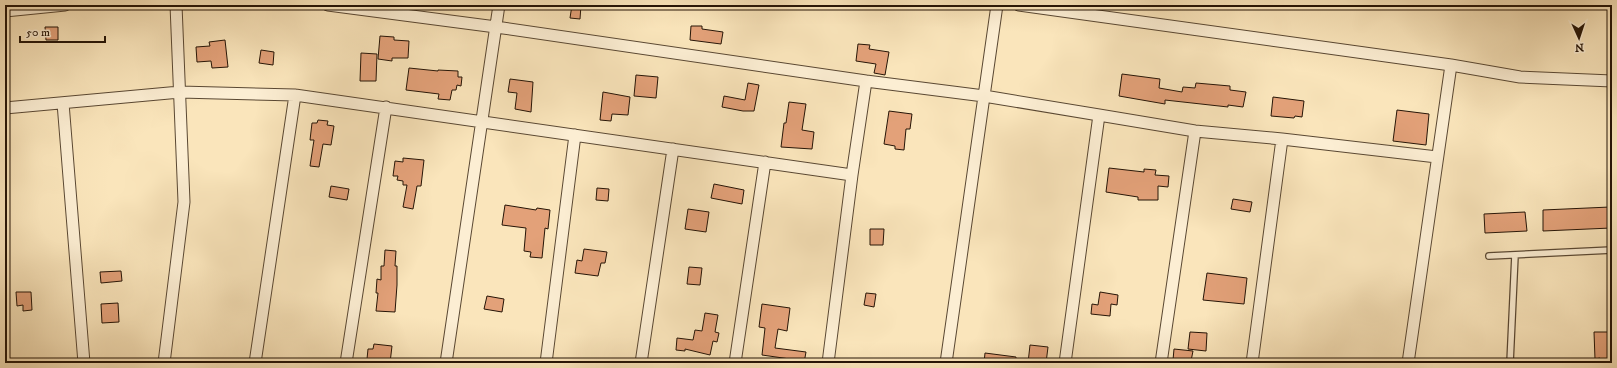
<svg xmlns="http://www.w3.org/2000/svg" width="1617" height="368" viewBox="0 0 1617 368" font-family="'IM FELL DW Pica',serif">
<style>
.building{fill:#e3a179;stroke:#251406}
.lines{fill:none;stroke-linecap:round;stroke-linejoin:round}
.lane-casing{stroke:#5a4833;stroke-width:8}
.street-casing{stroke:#5a4833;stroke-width:13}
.lane{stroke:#fceed3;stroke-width:5.5}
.street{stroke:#fceed3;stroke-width:11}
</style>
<rect width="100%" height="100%" fill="#fae5bb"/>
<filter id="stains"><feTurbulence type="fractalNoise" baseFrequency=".005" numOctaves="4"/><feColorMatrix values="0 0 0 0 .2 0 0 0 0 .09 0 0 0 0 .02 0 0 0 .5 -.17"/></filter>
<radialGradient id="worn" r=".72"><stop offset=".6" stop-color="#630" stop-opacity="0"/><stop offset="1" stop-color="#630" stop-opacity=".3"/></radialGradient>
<path class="building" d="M572,5H581L580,19L570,18Z
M691,26H702V29L723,32L721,44L690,40Z
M45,27H58V40H46Z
M380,36L394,37V40L409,41L408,58H392V61L378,59Z
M225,40L228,67L212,68L211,61L197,62L196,47L210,46L209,42Z
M858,44L870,45L869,49L889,52L885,75L874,73L876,64L856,61Z
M261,50L274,52L273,65L259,63Z
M361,53L377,54L376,81H360Z
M409,68L438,71V70L458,71V77H462L461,86L457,85L456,90H452L450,100L438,99L439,94L406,90Z
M1122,74L1160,79L1159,88L1182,92L1183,87L1195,88L1196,83L1230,86V90L1246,92L1243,107L1228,105V107L1165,100V104L1119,96Z
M636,75L658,77L656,98L634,96Z
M510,79L533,82L531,112L515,109L517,93L508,92Z
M748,83L759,85L754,111H743L722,107L724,96L745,100Z
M603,92L630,97L628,115L612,114L611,121L600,120Z
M1273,97L1304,101L1302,117L1295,116L1294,118L1271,116Z
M789,102L806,104L802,130L814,132L812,149L781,147L784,123H786Z
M1397,110L1429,114L1426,145L1393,141Z
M889,111L912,114L910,129H906L904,150L895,149V146L884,144Z
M318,120L328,121L327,125L334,126L331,145L323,144L319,167L310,166L314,140H310L312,123H317Z
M403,158L424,160L421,186H417L413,209L403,207L407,185H403V181L397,180L398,176H393L395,161L403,162Z
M1109,168L1144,172V169L1156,170L1155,175L1169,176L1168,187L1158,186V200H1138V197L1106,192Z
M714,184L744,190L742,204L711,198Z
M331,186L349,189L347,200L329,197Z
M597,188L609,189L608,201L596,200Z
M1233,199L1252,202L1250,212L1231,209Z
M505,205L536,210L537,208L550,210L548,229L545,228L542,258L530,257L531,252L524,251L526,228L502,225Z
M1610,207L1611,228L1543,231V210Z
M688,209L709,212L706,232L685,229Z
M1525,212L1527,231L1485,233L1484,214Z
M870,229H884L883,245H870Z
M584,249L607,252L605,263H601L598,276L575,273L577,260L582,261Z
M385,250L396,251L395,266H397V285L395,312L376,311L378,293H376L377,279L381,280V266H384Z
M689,267L702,268L700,285L687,284Z
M121,271L122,281L101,283L100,272Z
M1207,273L1247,278L1244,304L1203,300Z
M16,292H31L32,310L23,311V305L17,306Z
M1100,292L1118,295L1117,305L1111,304L1110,316L1091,314L1092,304L1098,305Z
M866,293L876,294L874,307L864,305Z
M487,296L504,299L502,312L484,309Z
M118,303L119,322L102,323L101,304Z
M762,304L790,308L787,331L778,329L775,348L806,352L804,363H789L790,359L762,355L765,328L759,327Z
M705,313L718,315L715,332L719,333L717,342L713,341L710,355L685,349V351L676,350L677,338L693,340L695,330L702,331Z
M1190,332L1207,333L1206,351L1188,349Z
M1594,332H1612V363H1600V358L1595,359Z
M374,344L392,346L390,363H372V359H367L368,349H373Z
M1030,345L1048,347L1046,363H1028Z
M1174,349L1193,351L1191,361L1173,360Z
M985,353L1016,357V363H984Z"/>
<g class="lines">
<defs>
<path id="lane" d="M1489,256L1612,250
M1510,363L1515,255"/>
<path id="street" d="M328,5L496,27L866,81L984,96L1099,115L1065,363
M1019,5L1451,65L1520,77L1612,81
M5,11L65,5
M63,103L84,363
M5,108L180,92L295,95L852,175
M1099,115L1195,131L1282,139L1252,363
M1282,139L1437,157
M164,363L184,202L176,5
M255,363L295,95
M346,363L386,107
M446,363L499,5
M546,363L575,135
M641,363L673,149
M735,363L765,162
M828,363L852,175L866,81
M946,363L997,5
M1161,363L1195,131
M1408,363L1451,65"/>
</defs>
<use href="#lane" class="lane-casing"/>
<use href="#street" class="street-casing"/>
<use href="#lane" class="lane"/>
<use href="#street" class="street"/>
</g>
<rect width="1617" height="368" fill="none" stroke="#fae5bb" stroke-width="20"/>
<rect x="6" y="6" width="1605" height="356" fill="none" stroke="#251406" stroke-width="2"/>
<rect x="10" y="10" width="1597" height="348" fill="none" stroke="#251406"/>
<g transform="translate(1579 38) rotate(177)" stroke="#fceed3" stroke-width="3" paint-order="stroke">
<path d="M0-3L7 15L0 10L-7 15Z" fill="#251406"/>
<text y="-6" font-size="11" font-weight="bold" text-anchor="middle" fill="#251406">N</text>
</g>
<path d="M20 36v6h85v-6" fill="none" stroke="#251406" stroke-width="2"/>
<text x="26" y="36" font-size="12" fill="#251406" stroke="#fceed3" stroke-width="3" paint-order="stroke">50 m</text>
<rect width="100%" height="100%" filter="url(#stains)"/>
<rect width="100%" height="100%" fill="url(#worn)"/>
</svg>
